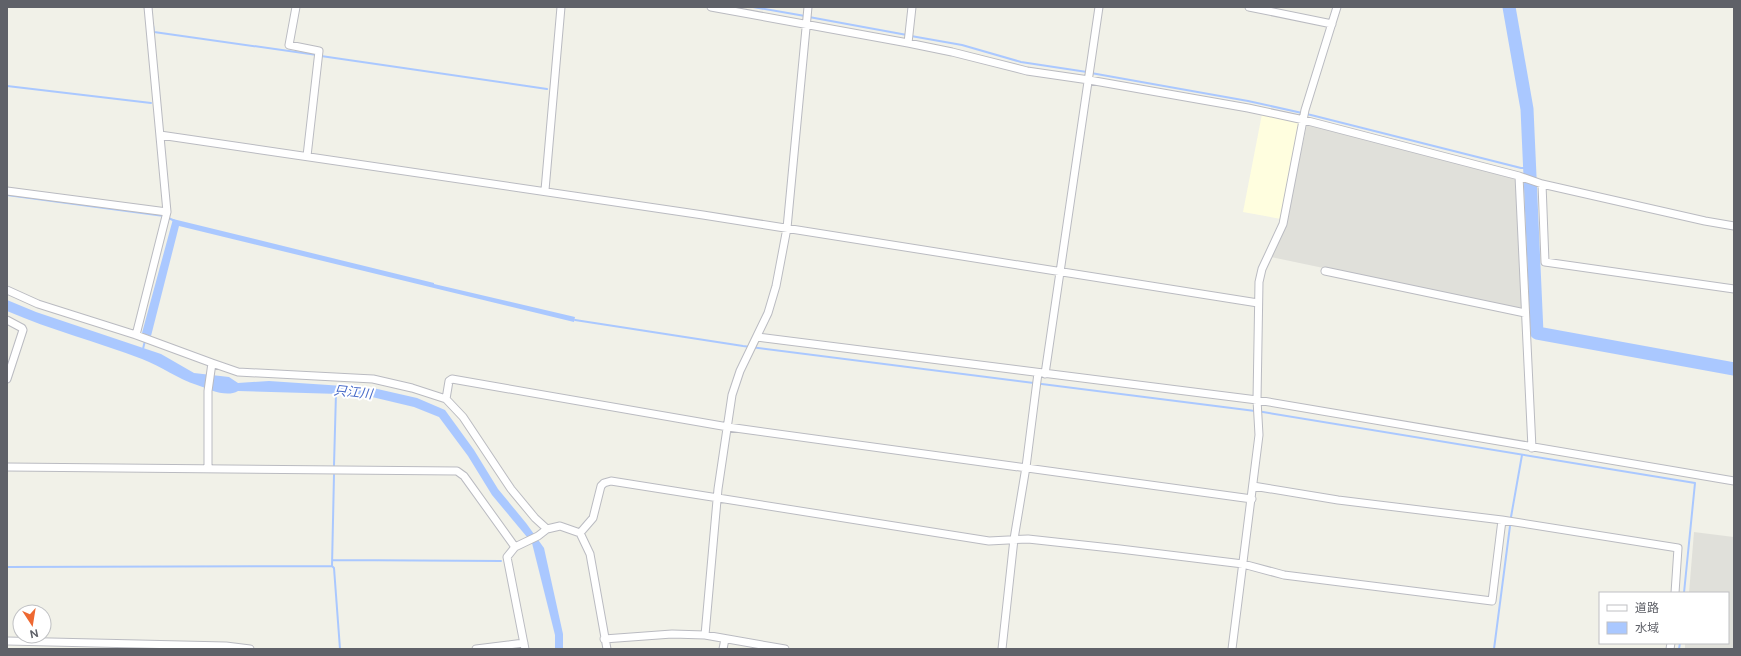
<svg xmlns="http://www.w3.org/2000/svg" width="1741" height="656" viewBox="0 0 1741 656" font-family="Figtree,'Noto Sans JP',sans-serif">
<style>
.commercial{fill:#fffedf}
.industrial{fill:#e0e0da}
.water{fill:#aac8ff}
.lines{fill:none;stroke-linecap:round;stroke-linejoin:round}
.stream{stroke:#aac8ff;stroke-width:2}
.river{stroke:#aac8ff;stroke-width:13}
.street-casing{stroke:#babbc1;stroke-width:9}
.street{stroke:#fff;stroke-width:7}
.labels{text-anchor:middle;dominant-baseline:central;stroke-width:4;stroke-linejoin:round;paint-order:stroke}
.water-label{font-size:13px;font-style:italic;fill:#476ac8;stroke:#fff}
</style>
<rect width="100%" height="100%" fill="#f1f1e8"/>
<path class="commercial" d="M1262,114L1300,122L1281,219L1243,212Z"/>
<path class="industrial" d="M1307,124L1517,179L1523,310L1271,257L1286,224Z
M1694,532L1734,537V649H1685V643H1728V593H1689Z"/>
<path class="water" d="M173,219L434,283V284L575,317L574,322L179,226L151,336L142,333Z
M7,300L36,312L161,354L194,373L229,377L238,383L269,381L373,388L417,398L445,410L474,450L498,489L526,523L544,548L563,634V649H555V635L532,543L492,495L468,456L439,417L414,407L372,397L340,394L238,391C226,398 209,389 197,385C178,379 161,366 142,359C97,342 51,330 7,311Z"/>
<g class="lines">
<path class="stream" d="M753,7L805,16
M809,17L907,35
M153,25L154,32L317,55
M911,36L962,45L1021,62L1087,72
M321,56L547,89
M1091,73L1248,101L1311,115L1521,168H1530
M7,86L151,103
M7,195L164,216L175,221
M575,320L743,346L1263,412L1695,483L1684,593
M143,349L147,332
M334,465L336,393
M1511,517L1522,455
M333,560L501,561
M332,566L334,475
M7,567L332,566L334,568L340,649
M513,649L519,648
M1494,649L1510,526
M1679,649L1680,643"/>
<path class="river" d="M1509,7L1527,109L1537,333L1734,369"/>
<defs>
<path id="street" d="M296,7L289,45L319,51L307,156
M711,7L908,43L952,52L1027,71L1089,80L1248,108L1304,120L1519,176L1542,184L1705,221L1734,226
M1249,7L1332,24
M908,43L912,7
M160,135L703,215L1258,303
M1519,176L1532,448
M1542,184L1545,262L1734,289
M545,190L561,7
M7,191L167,212
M1325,271L1525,313
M7,290L38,304L136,335L212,363L208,391V469
M7,320L22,328L23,330L7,379
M136,335L167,212L148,7
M757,337L1257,400L1734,481
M212,363L238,372L373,379L412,388L446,399L463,417L511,489L535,518L547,529
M1045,374L1099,7
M446,399L449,381L452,379L728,427L1252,499
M7,467L457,471L464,476L515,547
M1253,486L1338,500L1502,520L1678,548L1675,593
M580,533L593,518L601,486L604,483L611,481L989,541L1028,539L1120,549L1243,564L1284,575L1492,601L1502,520
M705,635L718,489L732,395L740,371L768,313L776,286L787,228L808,7
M604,639L672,634L705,635L785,649
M7,641L226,646L250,649
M476,649L524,643
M525,649L507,557L515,547L538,536L547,529L560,526L580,533L590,554L607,649
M723,649L725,639
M1002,649L1014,539L1026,467L1038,373
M1232,649L1259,435L1257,400L1259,282L1262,269L1283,224L1305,110L1337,7
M1670,649L1671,643"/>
</defs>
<use href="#street" class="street-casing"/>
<use href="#street" class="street"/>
</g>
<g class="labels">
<g class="water-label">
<text transform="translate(353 392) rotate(6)">只江川</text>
</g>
</g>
<rect width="1741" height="656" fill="none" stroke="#5f6168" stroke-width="16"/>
<rect x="1599" y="592" width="130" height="52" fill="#ffffff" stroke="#bfc0c3"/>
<rect x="1607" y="605" width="20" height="6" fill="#ffffff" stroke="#bfc0c3"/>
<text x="1635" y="612" font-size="12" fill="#5f6168">道路</text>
<rect x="1607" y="622" width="20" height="12" fill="#aac8ff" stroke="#bfc0c3"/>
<text x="1635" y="632" font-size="12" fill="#5f6168">水域</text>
<g transform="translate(32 624) rotate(168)"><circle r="19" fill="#ffffff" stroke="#bfc0c3"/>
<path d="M0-3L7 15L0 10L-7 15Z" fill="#ee6831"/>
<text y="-6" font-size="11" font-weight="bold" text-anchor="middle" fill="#5f6168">N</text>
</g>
</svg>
